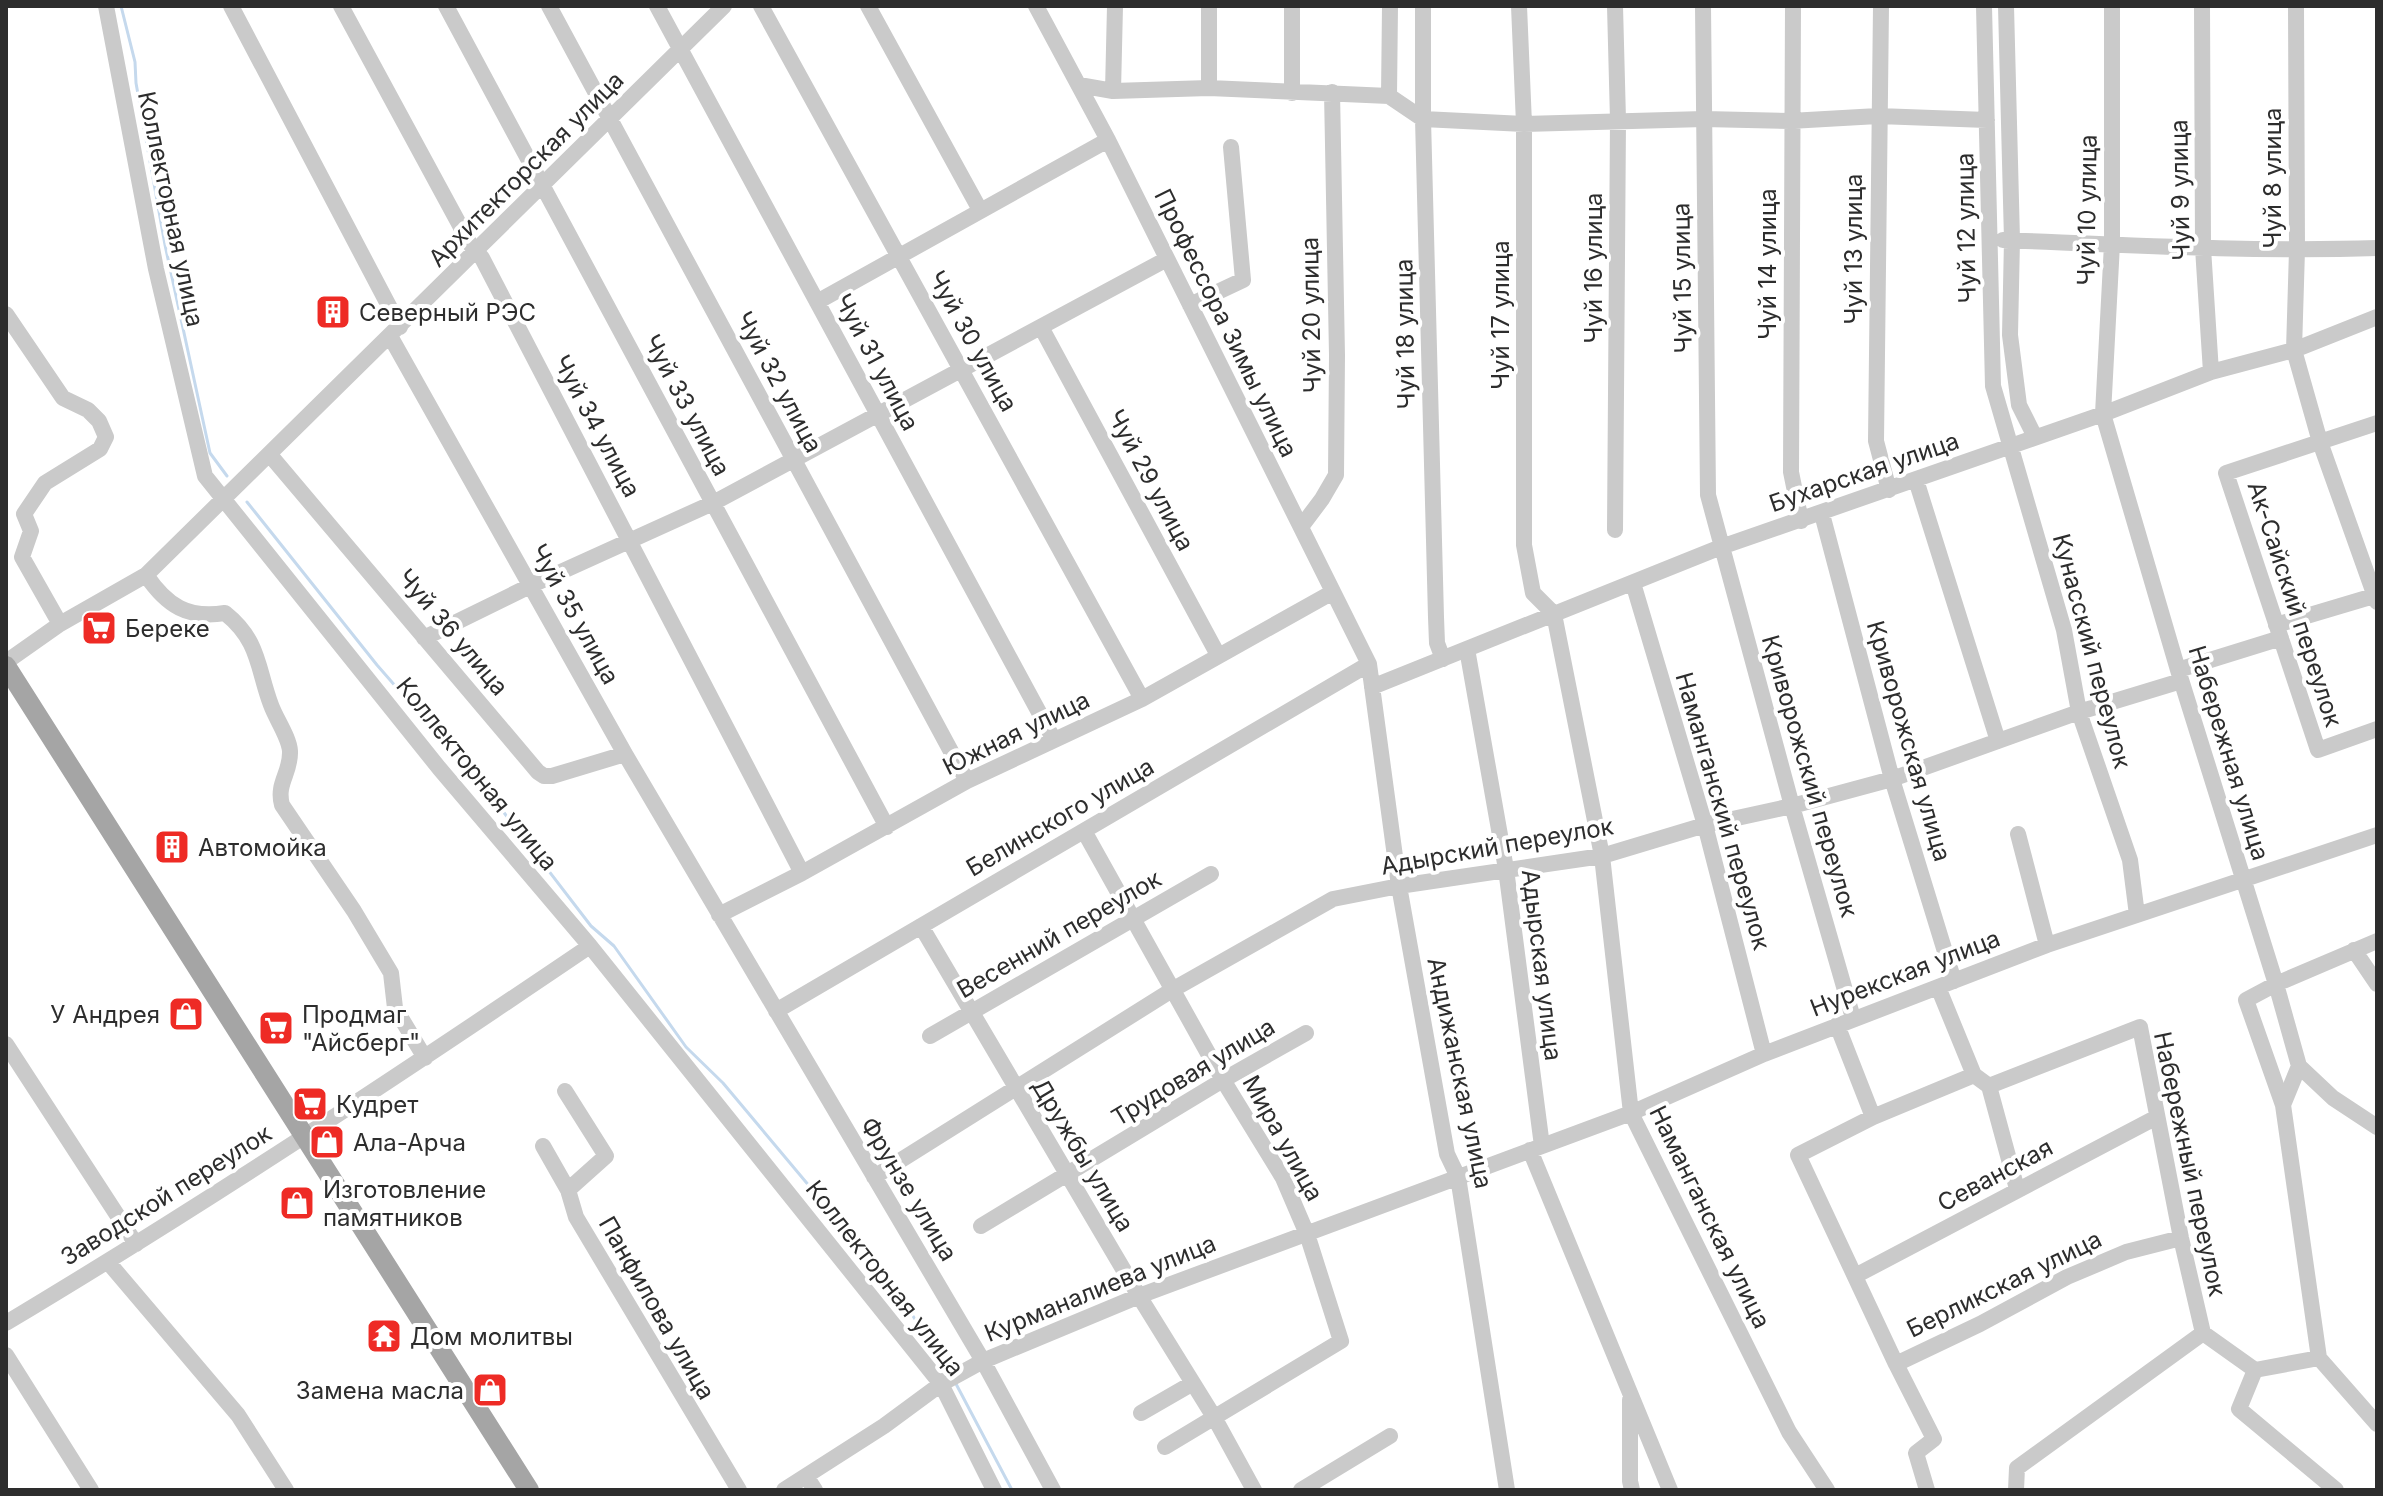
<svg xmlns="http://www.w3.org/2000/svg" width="2383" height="1496" viewBox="0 0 2383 1496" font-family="Inter,sans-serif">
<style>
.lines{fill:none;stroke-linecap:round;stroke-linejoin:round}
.stream{stroke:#c5d9ed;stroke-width:3}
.minor{stroke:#cacaca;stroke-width:16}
.major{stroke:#a5a5a5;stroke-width:20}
.labels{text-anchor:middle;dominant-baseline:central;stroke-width:8;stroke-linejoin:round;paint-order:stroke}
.street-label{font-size:24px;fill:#2d2d2d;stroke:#fff}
.poi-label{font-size:24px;fill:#2d2d2d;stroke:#fff;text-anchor:start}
</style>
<rect width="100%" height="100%" fill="#fff"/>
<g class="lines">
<path class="stream" d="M121,6L135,62L136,83L165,245L210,453L227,476
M247,502L377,665L492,797L591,926L614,946L686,1047L723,1083L826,1206L857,1251L902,1299L949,1372
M955,1382L1012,1490"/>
<path class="minor" d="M106,6L156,269L205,476L439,768L590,946L941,1384L994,1490
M231,6L400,327
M341,6L470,244L482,258L802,873
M446,6L887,827
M549,6L967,781
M657,6L1054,740
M761,6L1142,699
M868,6L980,210
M1036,6L1108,140L1369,664L1399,886L1447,1154L1458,1177L1507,1490
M1209,6V88
M1423,6V119L1436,617L1437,643L1443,659
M1519,6L1524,124V545L1533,593L1554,614L1602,856L1631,1113L1789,1432L1827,1490
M1615,6L1618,120L1615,530
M1703,6L1708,495L1792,806L1853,1018
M1793,6L1791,472L1801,521
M1881,6L1876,441L1889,490
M1984,6L1993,386L2064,630L2079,712L2130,860L2137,915
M2006,6L2012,240L2010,335L2019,405L2035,437
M2112,6V244L2103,414L2178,670L2276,984L2299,1066L2283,1105
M2202,6L2203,248L2211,372
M2296,6L2297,250L2294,350L2320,442L2377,602
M1079,85L1113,91L1209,88L1389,96L1423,119L1524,124L1704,119L1790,121L1878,116L1987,120
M1113,91L1115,6
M1292,93V6
M1389,96L1390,6
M2003,240C2128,245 2252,252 2377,248
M817,302L1108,140
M1190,305L1243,280L1231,147
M6,314L63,398L88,410L99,421L106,437L100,449L45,483L24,514L31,531L22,557L60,624
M1041,327L1218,655
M390,336L625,754L983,1361L1053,1490
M2377,423L2226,473L2318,750L2377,729
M270,455L538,772L544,776H552L625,754
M1916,480L1998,741
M1822,514L1892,779L1954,981
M1301,527L1322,499L1336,475L1337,355L1332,92
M146,575C167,606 188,619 225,613C260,641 257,668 271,705C276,719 289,737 290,751C291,773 276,783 282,805L354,911L391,973L395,1008L425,1058
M1633,583L1705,825L1764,1054
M2276,625L2377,595
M424,638L532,585L713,503L1167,259
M1467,649L1506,869L1542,1146
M6,662L60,624L146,575L724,6
M2178,670L2281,638
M1372,687L1721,547L2103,414L2211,372L2294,350L2377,317
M1084,831L1223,1080L1283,1178L1307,1234L1341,1341L1165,1447
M2018,834L2047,945
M719,915L802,873L967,781L1142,699L1333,592
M921,926L1139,1296L1214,1417L1254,1490
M2377,941L2276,984L2246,1000L2283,1105L2319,1358L2377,1424
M2354,950L2377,984
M1938,987L1974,1075
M776,1011L1369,664
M1837,1025L1873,1117
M930,1036L1211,874
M6,1044L136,1244
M2299,1066L2333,1098L2377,1127
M565,1091L606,1156L568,1190
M543,1146L568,1190L576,1217L739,1490
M1530,1150L1670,1490
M874,1177L1172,990L1333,899L1399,886L1602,856L1705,825L1792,806L1892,779L2079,712L2181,681
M2017,1189L1989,1086L2140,1027L2181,1238L2203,1333
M981,1226L1223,1080L1306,1033
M108,1262L238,1415L286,1490
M1855,1276L2157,1117
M6,1323C205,1204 398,1076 590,946
M6,1355L91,1490
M1896,1364L1980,1324L2067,1277L2126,1252L2181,1238
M2255,1370L2239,1409L2336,1490
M1630,1400V1481L1632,1490
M1141,1413L1193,1383
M806,1476L815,1490
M784,1490L884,1426L941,1384L983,1361L1139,1296L1631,1113L1764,1054L2047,945L2377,835
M1301,1490L1390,1436
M1927,1490L1916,1453L1934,1439L1896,1364L1798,1155L1873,1117L1974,1075L1989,1086
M2016,1490L2017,1468L2203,1333L2255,1370L2319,1358"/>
<path class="major" d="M6,666L529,1490"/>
</g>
<defs>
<symbol id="building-square" viewBox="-11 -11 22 22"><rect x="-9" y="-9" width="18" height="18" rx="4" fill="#ee2b25" stroke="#fff"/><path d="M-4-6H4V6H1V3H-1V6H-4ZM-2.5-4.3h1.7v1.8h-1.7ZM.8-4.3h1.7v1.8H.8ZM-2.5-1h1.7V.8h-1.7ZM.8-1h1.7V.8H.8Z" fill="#fff"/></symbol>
<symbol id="supermarket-square" viewBox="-11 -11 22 22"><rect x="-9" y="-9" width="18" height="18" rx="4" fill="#ee2b25" stroke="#fff"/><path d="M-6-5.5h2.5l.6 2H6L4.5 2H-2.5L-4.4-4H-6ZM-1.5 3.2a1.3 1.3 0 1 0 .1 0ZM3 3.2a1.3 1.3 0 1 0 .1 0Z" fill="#fff"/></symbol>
<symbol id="shop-square" viewBox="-11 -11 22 22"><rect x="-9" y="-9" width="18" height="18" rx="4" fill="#ee2b25" stroke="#fff"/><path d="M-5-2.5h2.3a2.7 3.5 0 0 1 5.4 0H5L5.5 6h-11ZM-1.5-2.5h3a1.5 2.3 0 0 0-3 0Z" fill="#fff"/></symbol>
<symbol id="temple-square" viewBox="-11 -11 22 22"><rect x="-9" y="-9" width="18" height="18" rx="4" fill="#ee2b25" stroke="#fff"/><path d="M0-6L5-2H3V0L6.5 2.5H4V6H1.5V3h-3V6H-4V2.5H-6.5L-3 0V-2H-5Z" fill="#fff"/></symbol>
</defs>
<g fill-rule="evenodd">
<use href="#building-square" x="313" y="292" width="40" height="40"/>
<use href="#supermarket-square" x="79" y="608" width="40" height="40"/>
<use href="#building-square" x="152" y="827" width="40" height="40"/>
<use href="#shop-square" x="166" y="994" width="40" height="40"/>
<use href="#supermarket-square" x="256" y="1008" width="40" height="40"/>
<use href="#supermarket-square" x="290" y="1084" width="40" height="40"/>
<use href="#shop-square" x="307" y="1122" width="40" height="40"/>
<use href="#shop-square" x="277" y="1183" width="40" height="40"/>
<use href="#temple-square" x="364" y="1316" width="40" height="40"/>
<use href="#shop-square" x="470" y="1370" width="40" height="40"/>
</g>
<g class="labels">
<g class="street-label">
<text transform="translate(526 169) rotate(-45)">Архитекторская улица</text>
<text transform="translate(2272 178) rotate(-90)">Чуй 8 улица</text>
<text transform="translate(2180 190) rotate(-91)">Чуй 9 улица</text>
<text transform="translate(171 209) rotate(78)">Коллекторная улица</text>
<text transform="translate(2087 210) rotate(-89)">Чуй 10 улица</text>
<text transform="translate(1966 228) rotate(-91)">Чуй 12 улица</text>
<text transform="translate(1853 249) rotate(-90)">Чуй 13 улица</text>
<text transform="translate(1767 264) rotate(-90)">Чуй 14 улица</text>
<text transform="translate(1593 268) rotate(-90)">Чуй 16 улица</text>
<text transform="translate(1682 278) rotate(-91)">Чуй 15 улица</text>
<text transform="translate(1311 315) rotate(-91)">Чуй 20 улица</text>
<text transform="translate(1500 315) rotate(-90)">Чуй 17 улица</text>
<text transform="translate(1226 323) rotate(64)">Профессора Зимы улица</text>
<text transform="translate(1405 334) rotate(-91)">Чуй 18 улица</text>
<text transform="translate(973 341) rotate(61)">Чуй 30 улица</text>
<text transform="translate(877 362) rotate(62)">Чуй 31 улица</text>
<text transform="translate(779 382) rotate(62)">Чуй 32 улица</text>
<text transform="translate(687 405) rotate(62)">Чуй 33 улица</text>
<text transform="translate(597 426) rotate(62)">Чуй 34 улица</text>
<text transform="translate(1864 472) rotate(-19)">Бухарская улица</text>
<text transform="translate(1151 480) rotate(62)">Чуй 29 улица</text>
<text transform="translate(2295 604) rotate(72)">Ак-Сайский переулок</text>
<text transform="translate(575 614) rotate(61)">Чуй 35 улица</text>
<text transform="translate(453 632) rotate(50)">Чуй 36 улица</text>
<text transform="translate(2092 651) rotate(75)">Кунасский переулок</text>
<text transform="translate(1016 733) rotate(-26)">Южная улица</text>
<text transform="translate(1909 741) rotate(74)">Криворожская улица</text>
<text transform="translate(2229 753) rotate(73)">Набережная улица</text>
<text transform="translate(477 774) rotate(51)">Коллекторная улица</text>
<text transform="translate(1810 776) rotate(74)">Криворожский переулок</text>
<text transform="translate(1723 811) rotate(74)">Наманганский переулок</text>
<text transform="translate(1060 817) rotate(-30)">Белинского улица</text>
<text transform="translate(1497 846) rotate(-10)">Адырский переулок</text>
<text transform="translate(1059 934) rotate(-30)">Весенний переулок</text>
<text transform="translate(1542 965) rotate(83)">Адырская улица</text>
<text transform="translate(1905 973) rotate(-21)">Нурекская улица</text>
<text transform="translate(1193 1072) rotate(-31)">Трудовая улица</text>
<text transform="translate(1460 1073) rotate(78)">Андижанская улица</text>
<text transform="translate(1283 1138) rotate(61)">Мира улица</text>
<text transform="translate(1083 1155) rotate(59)">Дружбы улица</text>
<text transform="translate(2190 1164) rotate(78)">Набережный переулок</text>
<text transform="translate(1995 1175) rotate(-28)">Севанская</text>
<text transform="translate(909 1189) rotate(59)">Фрунзе улица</text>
<text transform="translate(166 1195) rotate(-32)">Заводской переулок</text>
<text transform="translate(1710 1217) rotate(64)">Наманганская улица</text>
<text transform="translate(885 1278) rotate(52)">Коллекторная улица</text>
<text transform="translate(2004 1284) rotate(-26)">Берликская улица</text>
<text transform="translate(1100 1288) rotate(-22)">Курманалиева улица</text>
<text transform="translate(657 1308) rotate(60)">Панфилова улица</text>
</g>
<g class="poi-label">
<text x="359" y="312">Северный РЭС</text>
<text x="125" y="628">Береке</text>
<text x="198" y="847">Автомойка</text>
<text x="160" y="1014" text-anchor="end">У Андрея</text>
<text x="302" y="1014">Продмаг<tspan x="302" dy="28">"Айсберг"</tspan></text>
<text x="336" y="1104">Кудрет</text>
<text x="353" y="1142">Ала-Арча</text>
<text x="323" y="1189">Изготовление<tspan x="323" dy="28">памятников</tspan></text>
<text x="410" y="1336">Дом молитвы</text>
<text x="464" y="1390" text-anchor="end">Замена масла</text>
</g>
</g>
<rect width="2383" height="1496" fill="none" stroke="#2d2d2d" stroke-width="16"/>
</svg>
